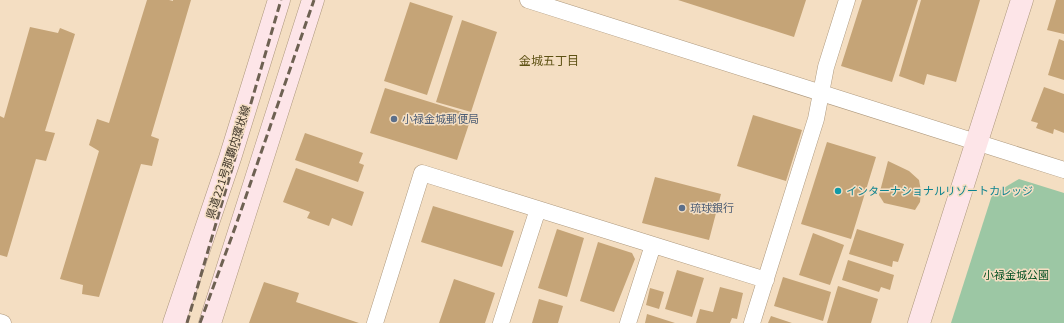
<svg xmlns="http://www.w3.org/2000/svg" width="1064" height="323" viewBox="0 0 1064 323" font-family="Mulish,'Noto Sans JP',sans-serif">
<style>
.green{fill:#9cc7a4}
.building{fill:#c5a477}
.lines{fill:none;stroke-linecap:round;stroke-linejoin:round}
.street-casing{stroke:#ac977c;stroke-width:17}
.secondary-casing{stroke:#ac977c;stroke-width:23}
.street{stroke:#fff;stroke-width:16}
.secondary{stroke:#fde5e8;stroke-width:22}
.rail{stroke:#6e6152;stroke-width:3;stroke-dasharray:8 4;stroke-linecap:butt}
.service-dot{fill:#5c6f8a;stroke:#f4dec2;stroke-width:1.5}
.culture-dot{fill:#0f9aa8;stroke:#f4dec2;stroke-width:1.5}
.labels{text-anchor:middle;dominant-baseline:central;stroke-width:3;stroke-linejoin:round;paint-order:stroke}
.service-label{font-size:11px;fill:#4e5e75;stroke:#f4dec2;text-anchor:start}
.street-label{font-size:11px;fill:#393025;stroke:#f4dec2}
.culture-label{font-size:11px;fill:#0d838f;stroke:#f4dec2;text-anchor:start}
.park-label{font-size:11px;fill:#065224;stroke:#f4dec2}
.neighbourhood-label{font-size:12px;fill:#5d5113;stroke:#f4dec2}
</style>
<rect width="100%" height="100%" fill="#f4dec2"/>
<path class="green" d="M1019,179L1064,193V323H951L992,195Z"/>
<path class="building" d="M147,0H169L173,1V0H191L151,136L159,139L152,166L141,164L99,297L82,294L83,285L60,279L99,151L89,145L97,119L109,123Z
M678,0H806L794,37Z
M862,0H918L892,82L841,66Z
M921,0H980L956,82L927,74L924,85L899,76Z
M1056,0H1064V34L1047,30Z
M410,2L453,16L427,95L384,81Z
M462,20L497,32L471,112L436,102Z
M30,27L58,33L60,28L75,34L45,131L55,133L46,161L36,159L7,257L0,255V116L4,118Z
M1059,39L1064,41V80L1048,75Z
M1044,87L1064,94V133L1054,129L1053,134L1036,128L1038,123L1031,121Z
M385,88L472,115L457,160L370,133Z
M753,115L802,130L786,181L737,166Z
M305,133L363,153L359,163L364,165L358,182L295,160Z
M827,142L876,157L851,239L801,224Z
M888,161L909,171L919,180L921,191L920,202L915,210L884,203L879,195Z
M296,168L364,192L352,226L332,218L329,226L307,218L310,212L283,202Z
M655,177L721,194L709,240L642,223Z
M433,206L514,231L502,267L421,242Z
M557,229L584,238L567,297L538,288Z
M857,229L904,244L898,262L893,261L892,267L849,254Z
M813,233L844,245L830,285L799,275Z
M598,242L632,253L635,259L614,312L580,301Z
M848,260L894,275L890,290L881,287L879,292L842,280Z
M677,270L704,278L692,317L665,309Z
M783,277L831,292L823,321L774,306Z
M454,279L495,293L485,323H439Z
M264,282L299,293L296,302L359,323H249Z
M838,286L878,299L871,323H827Z
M720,287L743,293L737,319L732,318L730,323H696L700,309L713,312Z
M650,288L664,292L659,309L646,305Z
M539,299L563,306L558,323H532Z
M647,314L675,323H645Z
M771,316L792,323H768Z"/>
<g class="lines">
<defs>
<path id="street" d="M528,0L1064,170
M0,322L3,323
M375,323L422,173L766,280
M501,323L538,209
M628,323L653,245
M752,323L816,119L826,67L847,0"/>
<path id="secondary" d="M174,323L230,158L279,0
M210,323L313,0
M919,323L1022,0"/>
</defs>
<use href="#street" class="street-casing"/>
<use href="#secondary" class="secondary-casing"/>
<use href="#street" class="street"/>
<use href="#secondary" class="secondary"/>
<path class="rail" d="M187,323L281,0
M200,323L236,225L314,0"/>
</g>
<g class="service-dot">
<circle cx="394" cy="119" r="4"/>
<circle cx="682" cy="208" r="4"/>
</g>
<circle class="culture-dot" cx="838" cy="191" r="4"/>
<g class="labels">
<g class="service-label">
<text x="402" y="119">小禄金城郵便局</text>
<text x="690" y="208">琉球銀行</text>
</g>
<g class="street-label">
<text transform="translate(228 162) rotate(-72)">県道221号那覇内環状線</text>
</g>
<g class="culture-label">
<text x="846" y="191">インターナショナルリゾートカレッジ</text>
</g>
<g class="park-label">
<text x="1016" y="275">小禄金城公園</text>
</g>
<g class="neighbourhood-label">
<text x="549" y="60">金城五丁目</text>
</g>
</g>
</svg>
